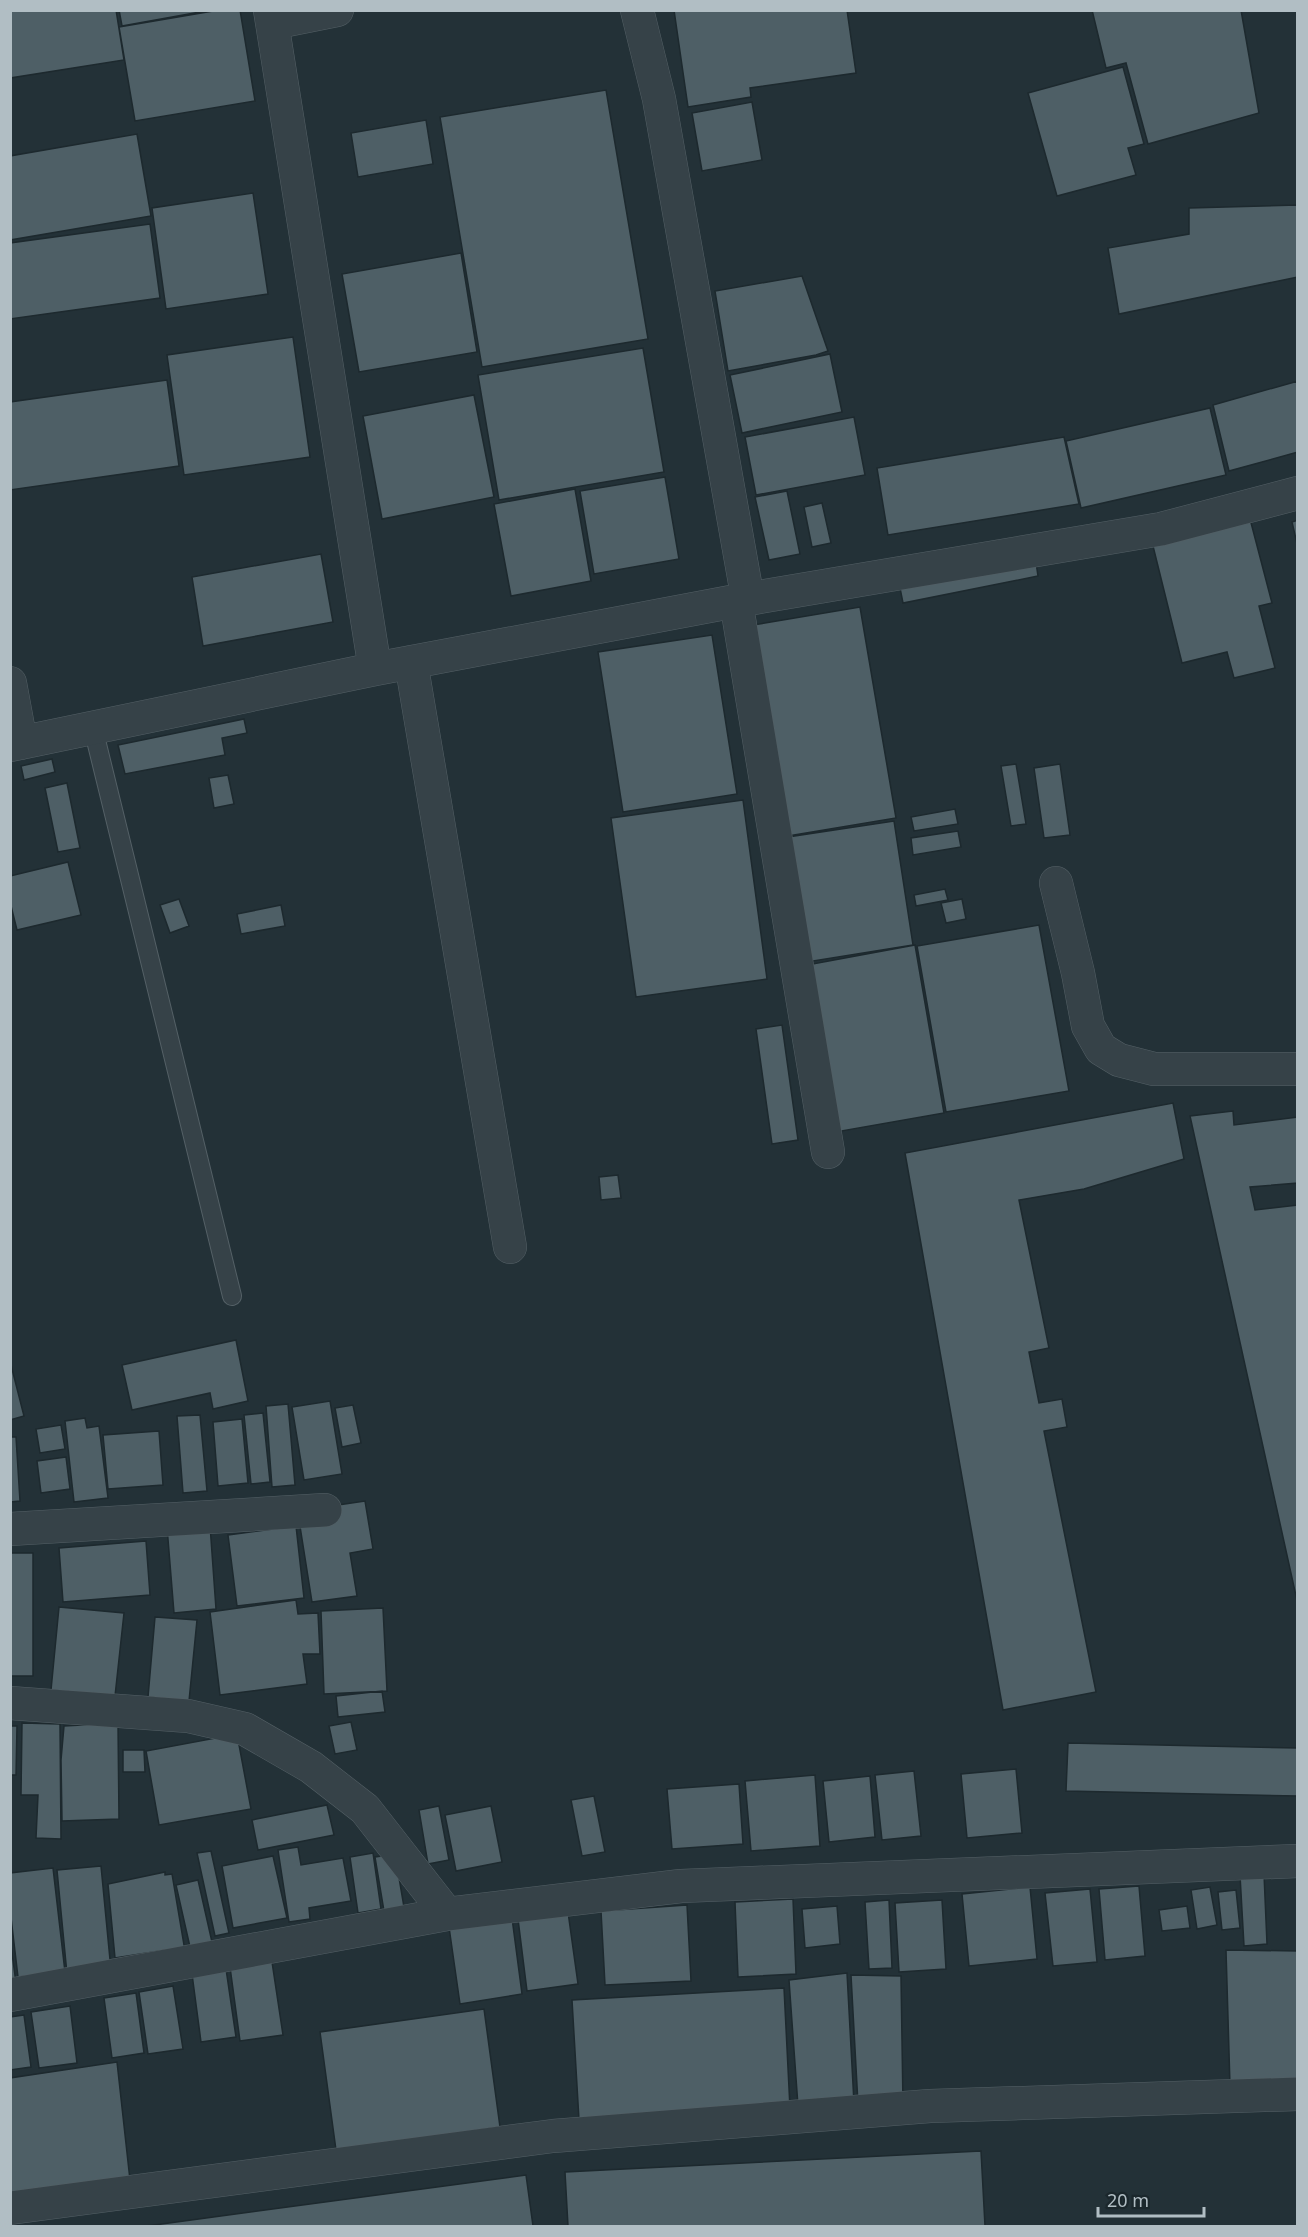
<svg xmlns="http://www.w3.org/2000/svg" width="1308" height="2237" viewBox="0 0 1308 2237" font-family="'Noto Sans',sans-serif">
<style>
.building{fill:#4e5f66;stroke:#1d292e;stroke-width:1.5}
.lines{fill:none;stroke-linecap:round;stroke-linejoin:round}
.service-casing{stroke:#546066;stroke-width:20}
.minor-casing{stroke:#546066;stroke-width:34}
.service{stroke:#364248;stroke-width:18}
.minor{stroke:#364248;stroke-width:33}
</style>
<rect width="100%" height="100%" fill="#233137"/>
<path class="building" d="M10,10H116L124,60L10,78Z
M119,10H211L122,26Z
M219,10H240L255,101L135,121L119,27Z
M674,10H847L856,73L750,88L751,97L688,107Z
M1092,10H1241L1259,113L1148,144L1126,63L1106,68Z
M1123,67L1144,144L1128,148L1136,175L1057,196L1028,93Z
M606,90L648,339L482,367L440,117Z
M752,102L762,160L702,171L692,113Z
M426,120L433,164L358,177L351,133Z
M137,134L151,216L10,240V156Z
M253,193L268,294L166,309L152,208Z
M1298,205V277L1119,314L1108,248L1189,234V208Z
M150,224L160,298L10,319V243Z
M461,253L477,352L359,372L342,274Z
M802,276L828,351L816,355L728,371L715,291Z
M293,337L310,457L184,475L167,355Z
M643,348L664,472L499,500L478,375Z
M830,354L842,412L742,433L730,375Z
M167,380L179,466L10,490V402Z
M1298,381V452L1229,471L1213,405Z
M474,395L494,497L382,519L363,416Z
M1210,408L1226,475L1081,508L1066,441Z
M854,417L865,475L756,495L745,437Z
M1064,437L1079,504L888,535L877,468Z
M665,477L679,559L594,574L580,491Z
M575,489L591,581L511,596L494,504Z
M787,491L800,554L769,560L755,497Z
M822,503L831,543L812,547L804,507Z
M1249,515L1272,603L1259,606L1275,668L1234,678L1227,652L1182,663L1151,538Z
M1298,520V548L1292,522Z
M321,554L333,622L203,646L192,577Z
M1035,556L1038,576L903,603L899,583Z
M860,607L896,818L788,836L753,625Z
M712,635L737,794L623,812L598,652Z
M244,719L247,733L222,738L225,755L125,774L118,745Z
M52,759L55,772L24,780L21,766Z
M1016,764L1026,824L1011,826L1001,766Z
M1060,764L1070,835L1044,838L1034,768Z
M228,775L234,804L214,808L209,778Z
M67,783L80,848L58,852L45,788Z
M743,800L767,979L636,997L611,818Z
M955,809L958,824L914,831L911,817Z
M894,821L913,945L807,962L788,837Z
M958,831L961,847L913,855L911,838Z
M68,862L81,915L17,930L10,902V876Z
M945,889L948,900L916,906L914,895Z
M179,899L189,926L170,933L160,905Z
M962,899L966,919L946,923L941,903Z
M281,905L285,926L241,934L237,914Z
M1039,925L1069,1091L946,1112L917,946Z
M915,945L944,1113L836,1132L807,965Z
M782,1025L798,1140L772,1144L756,1029Z
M1173,1103L1184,1159L1084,1189L1019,1200L1049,1348L1029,1352L1039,1403L1062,1399L1067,1427L1044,1431L1096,1692L1003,1710L905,1153Z
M1233,1111L1234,1125L1298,1117V1183L1250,1187L1255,1210L1298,1205V1605L1190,1116Z
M618,1175L621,1198L601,1200L599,1177Z
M236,1340L248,1401L213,1409L210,1393L132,1410L122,1365Z
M10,1361L24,1416L10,1420Z
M330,1401L342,1474L304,1480L292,1407Z
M288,1404L295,1485L272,1487L266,1406Z
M353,1405L361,1443L342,1447L335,1408Z
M263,1413L270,1482L251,1484L244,1415Z
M200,1415L207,1491L183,1493L177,1416Z
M85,1418L87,1428L99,1426L108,1498L74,1502L65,1421Z
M242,1419L248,1483L218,1486L213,1422Z
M61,1425L65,1449L40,1453L36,1429Z
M159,1431L163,1485L108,1489L103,1435Z
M10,1437H16L20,1501L10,1502Z
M66,1457L70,1489L41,1493L37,1461Z
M365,1501L373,1549L350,1553L357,1596L312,1602L299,1520L338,1505Z
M210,1525L216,1609L174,1613L167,1527Z
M296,1526L304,1598L237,1606L228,1535Z
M146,1541L150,1595L63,1602L59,1548Z
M10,1553H33V1676H10Z
M296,1600L298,1614L318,1613L320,1654H303L307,1684L220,1695L210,1612Z
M59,1607L124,1613L115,1696L51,1690Z
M383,1608L387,1691L324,1694L321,1611Z
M155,1617L197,1620L189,1701L148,1697Z
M382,1691L385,1712L338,1717L336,1696Z
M351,1722L357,1750L335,1754L329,1726Z
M22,1723L60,1724L61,1839L36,1838L38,1795H21Z
M118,1723L119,1819L62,1821L61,1760L64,1726Z
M10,1726H17L16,1775H10Z
M237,1734L251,1809L159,1825L146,1751Z
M1068,1743L1298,1748V1796L1066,1791Z
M123,1750H144L145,1772H123Z
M1016,1769L1022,1833L967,1838L961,1774Z
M914,1771L921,1836L882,1840L875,1775Z
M815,1775L820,1846L751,1851L745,1781Z
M870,1776L875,1837L829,1842L823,1781Z
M739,1784L743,1844L672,1849L667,1789Z
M594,1796L605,1852L582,1856L571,1800Z
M327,1805L334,1835L258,1850L252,1820Z
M439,1806L449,1860L428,1864L419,1810Z
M491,1806L502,1862L456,1871L445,1815Z
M298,1847L301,1865L343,1858L351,1901L309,1908L310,1919L289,1922L278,1850Z
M211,1851L229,1933L215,1936L197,1853Z
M373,1853L381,1909L358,1913L350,1857Z
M395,1854L404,1907L384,1911L375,1857Z
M273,1856L287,1918L233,1928L222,1866Z
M101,1866L111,1970L67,1974L57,1870Z
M53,1868L65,1972L18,1977L10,1909V1873Z
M165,1872V1875L172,1874L185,1951L166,1950L115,1958L108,1884Z
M1264,1874L1267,1944L1244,1946L1240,1875Z
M198,1880L212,1942L190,1947L176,1885Z
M1139,1886L1145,1956L1105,1960L1099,1889Z
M1030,1887L1037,1959L969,1966L962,1894Z
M1210,1887L1217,1925L1197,1929L1191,1890Z
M1090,1889L1097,1962L1053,1966L1045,1893Z
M1236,1890L1240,1928L1222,1930L1218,1892Z
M793,1899L796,1974L738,1977L735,1902Z
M889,1900L892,1968L869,1969L865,1902Z
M942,1900L946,1969L899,1972L895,1903Z
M687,1905L691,1981L605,1985L601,1911Z
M837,1906L840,1944L805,1948L802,1909Z
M1187,1906L1190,1928L1162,1931L1159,1910Z
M568,1912L578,1984L527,1991L518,1919Z
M512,1918L522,1994L460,2004L449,1927Z
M10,1938L16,1983L10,1985Z
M1226,1950L1298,1951V2083L1230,2086Z
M272,1962L283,2035L240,2041L230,1967Z
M226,1969L236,2037L201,2042L192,1974Z
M847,1973L854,2103L798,2106L789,1980Z
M851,1975L901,1976L903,2104H858Z
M173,1986L183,2049L148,2054L139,1992Z
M784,1988L790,2108L579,2120L572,2000Z
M136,1993L144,2053L112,2058L104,1998Z
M70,2006L77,2063L39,2068L31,2012Z
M484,2009L500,2127L336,2150L320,2032Z
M24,2015L31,2067L10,2070V2017Z
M117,2062L130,2180L10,2198V2078Z
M981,2151L985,2226H568L565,2172Z
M526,2175L533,2226H147Z"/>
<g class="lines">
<defs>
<path id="service" d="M93,728L232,1296"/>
<path id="minor" d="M270,10L375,669
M637,10L659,99L748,600
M272,23L337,10
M736,601L828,1152
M411,662L510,1247
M10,683L21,743
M10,745L375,669L736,601L1161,529L1298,493
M1056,883L1078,973L1088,1026L1101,1049L1119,1060L1154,1069H1298
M10,1529L325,1510
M10,1703L188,1716L245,1729L311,1767L365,1809L447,1914
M10,1995L447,1914L681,1886L1298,1861
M10,2208L553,2136L930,2106L1298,2094"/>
</defs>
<use href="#service" class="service-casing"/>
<use href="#minor" class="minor-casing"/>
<use href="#service" class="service"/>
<use href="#minor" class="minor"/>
</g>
<rect width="1308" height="2237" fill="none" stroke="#b1bec4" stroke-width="24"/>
<path d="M1098 2207v9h106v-9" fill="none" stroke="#b1bec4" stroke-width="3"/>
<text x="1107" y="2207" font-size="18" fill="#b1bec4" stroke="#1b272c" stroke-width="4.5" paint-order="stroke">20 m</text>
</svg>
